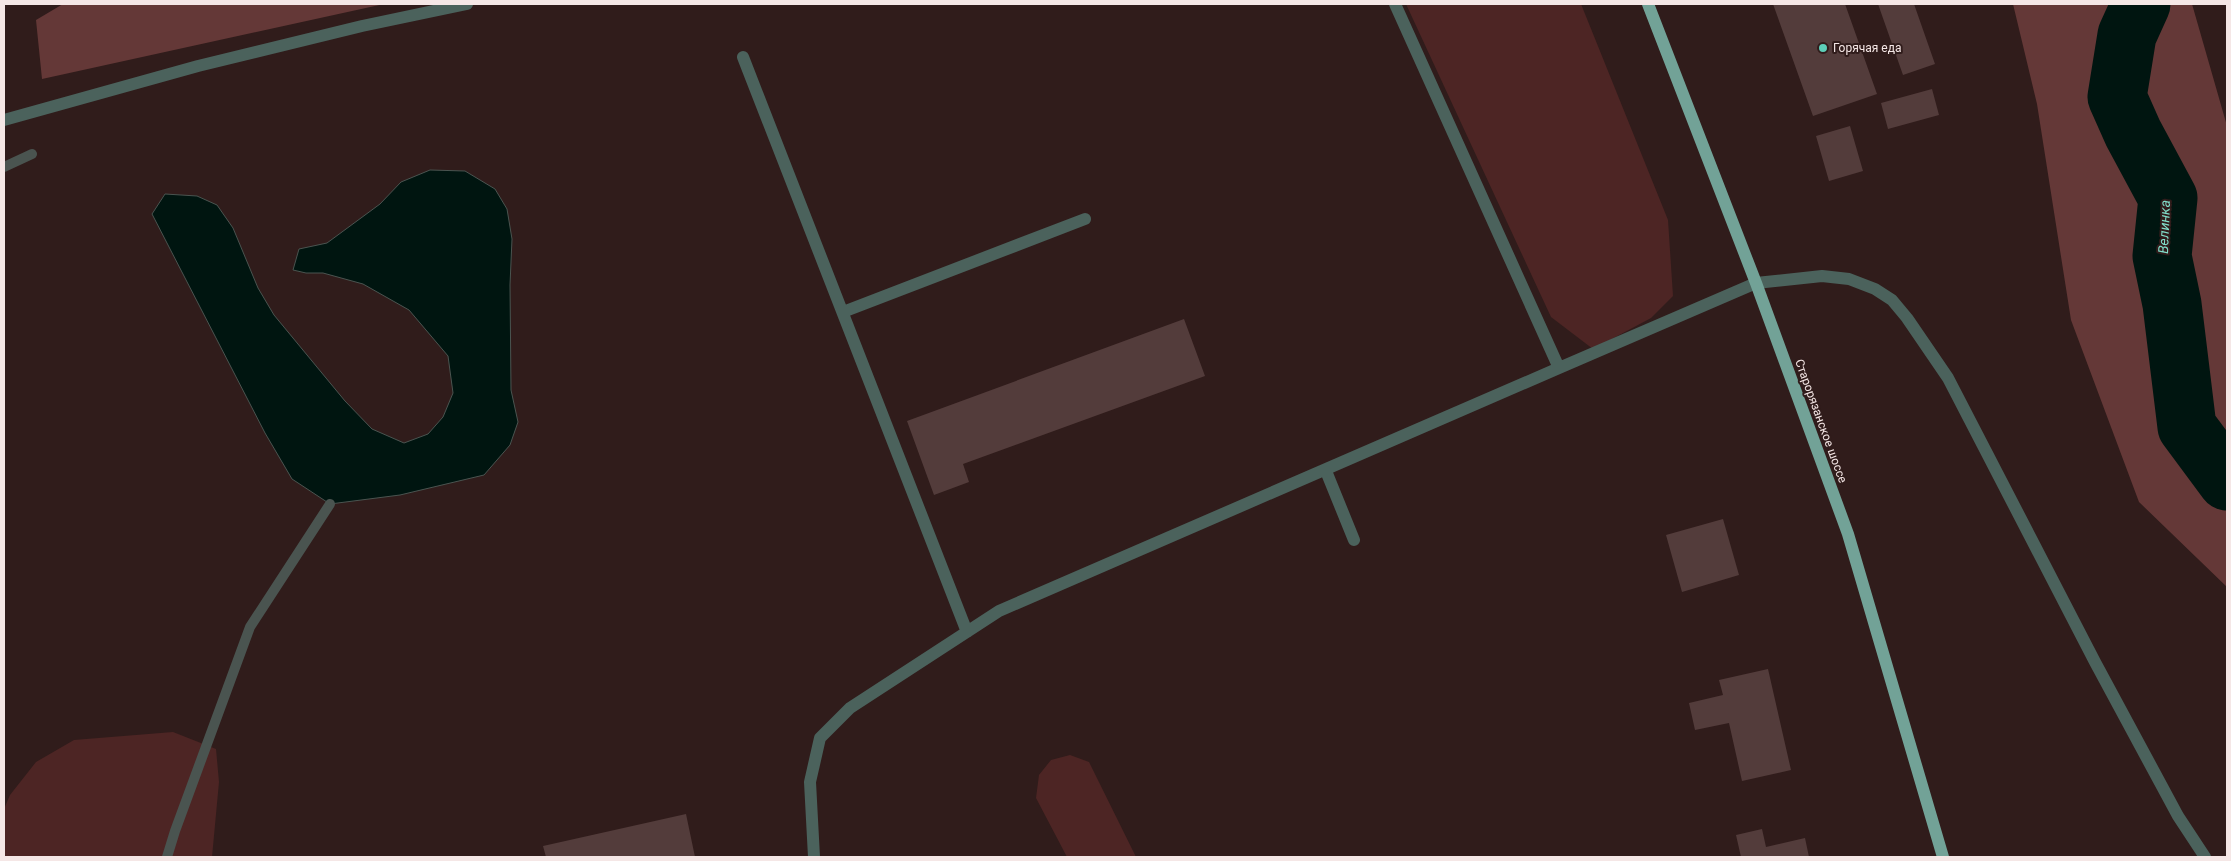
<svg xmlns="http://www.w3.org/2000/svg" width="2231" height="861" viewBox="0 0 2231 861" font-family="Roboto,sans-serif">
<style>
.green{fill:#4d2524}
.forest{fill:#643837}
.water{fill:#001510;stroke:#4a5450}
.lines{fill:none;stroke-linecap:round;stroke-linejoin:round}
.stream{stroke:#4a5450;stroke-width:10}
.river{stroke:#001510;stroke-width:59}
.building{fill:#533c3b}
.minor{stroke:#4b625c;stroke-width:12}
.major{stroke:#72a297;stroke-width:12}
.poi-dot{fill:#5dceb8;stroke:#301c1b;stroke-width:2}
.labels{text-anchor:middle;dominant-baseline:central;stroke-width:4;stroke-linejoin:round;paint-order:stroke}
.poi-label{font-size:12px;fill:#f5e7e6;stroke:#301c1b;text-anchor:start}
.street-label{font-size:12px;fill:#f5e7e6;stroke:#301c1b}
.water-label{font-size:14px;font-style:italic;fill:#81ddc9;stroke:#301c1b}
</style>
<rect width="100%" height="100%" fill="#301c1b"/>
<path class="green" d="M1406,4H1581L1668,220L1673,296L1651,318L1593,349L1551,317Z
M173,732L216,749L219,782L212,857H4V809L10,795L36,762L74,740Z
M1070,755L1089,762L1136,857H1067L1036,798L1039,775L1051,760Z"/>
<path class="forest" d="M63,4H384L42,79L36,20Z
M2013,4H2192L2227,126V587L2139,502L2071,320L2037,104Z"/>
<path class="water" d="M430,170L465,171L495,189L507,209L512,239L510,285L511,390L518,422L510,445L484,475L400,495L330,504L292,479L265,433L152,214L165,194L197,196L217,205L233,228L258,288L274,315L345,401L372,429L404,443L428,434L443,417L453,393L448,356L409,310L363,284L323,273H306L293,270L299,249L327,243L380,204L401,182Z"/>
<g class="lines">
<path class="stream" d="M4,167L32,154
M167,857L175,831L250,627L330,504"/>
<path class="river" d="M2141,4L2127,35L2117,97L2133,133L2168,198L2162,256L2172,304L2187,427L2227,481"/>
</g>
<path class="building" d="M1773,4H1845L1877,94L1813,116Z
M1878,4H1914L1935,64L1903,75Z
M1932,89L1939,115L1888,129L1881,103Z
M1850,126L1863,171L1829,181L1816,136Z
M1184,319L1205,376L963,464L969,482L934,495L907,421Z
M1723,519L1739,575L1682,592L1666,535Z
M1768,669L1791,770L1742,781L1729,723L1695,730L1689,703L1723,695L1719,680Z
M686,814L695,857H546L543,846Z
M1762,829L1766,847L1805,838L1809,857H1741L1736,835Z"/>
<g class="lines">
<path class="minor" d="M1395,4L1559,368L1756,283L1822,276L1849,279L1875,289L1892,300L1907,318L1948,378L2095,662L2178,816L2205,857
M743,57L967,632
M4,120L198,66L362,26L467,4
M843,312L1085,219
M1326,471L1354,540
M814,857L810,782L820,738L850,708L999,611L1559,368"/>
<path class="major" d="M1648,4L1756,283L1848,534L1943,857"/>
</g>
<circle class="poi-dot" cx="1823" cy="48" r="5"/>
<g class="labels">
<g class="poi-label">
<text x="1833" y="48">Горячая еда</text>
</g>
<g class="street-label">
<text transform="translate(1821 421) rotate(70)">Старорязанское шоссе</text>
</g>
<g class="water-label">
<text transform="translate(2164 227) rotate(-88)">Велинка</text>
</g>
</g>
<rect width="2231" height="861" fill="none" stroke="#f5e7e6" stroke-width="10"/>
</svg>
